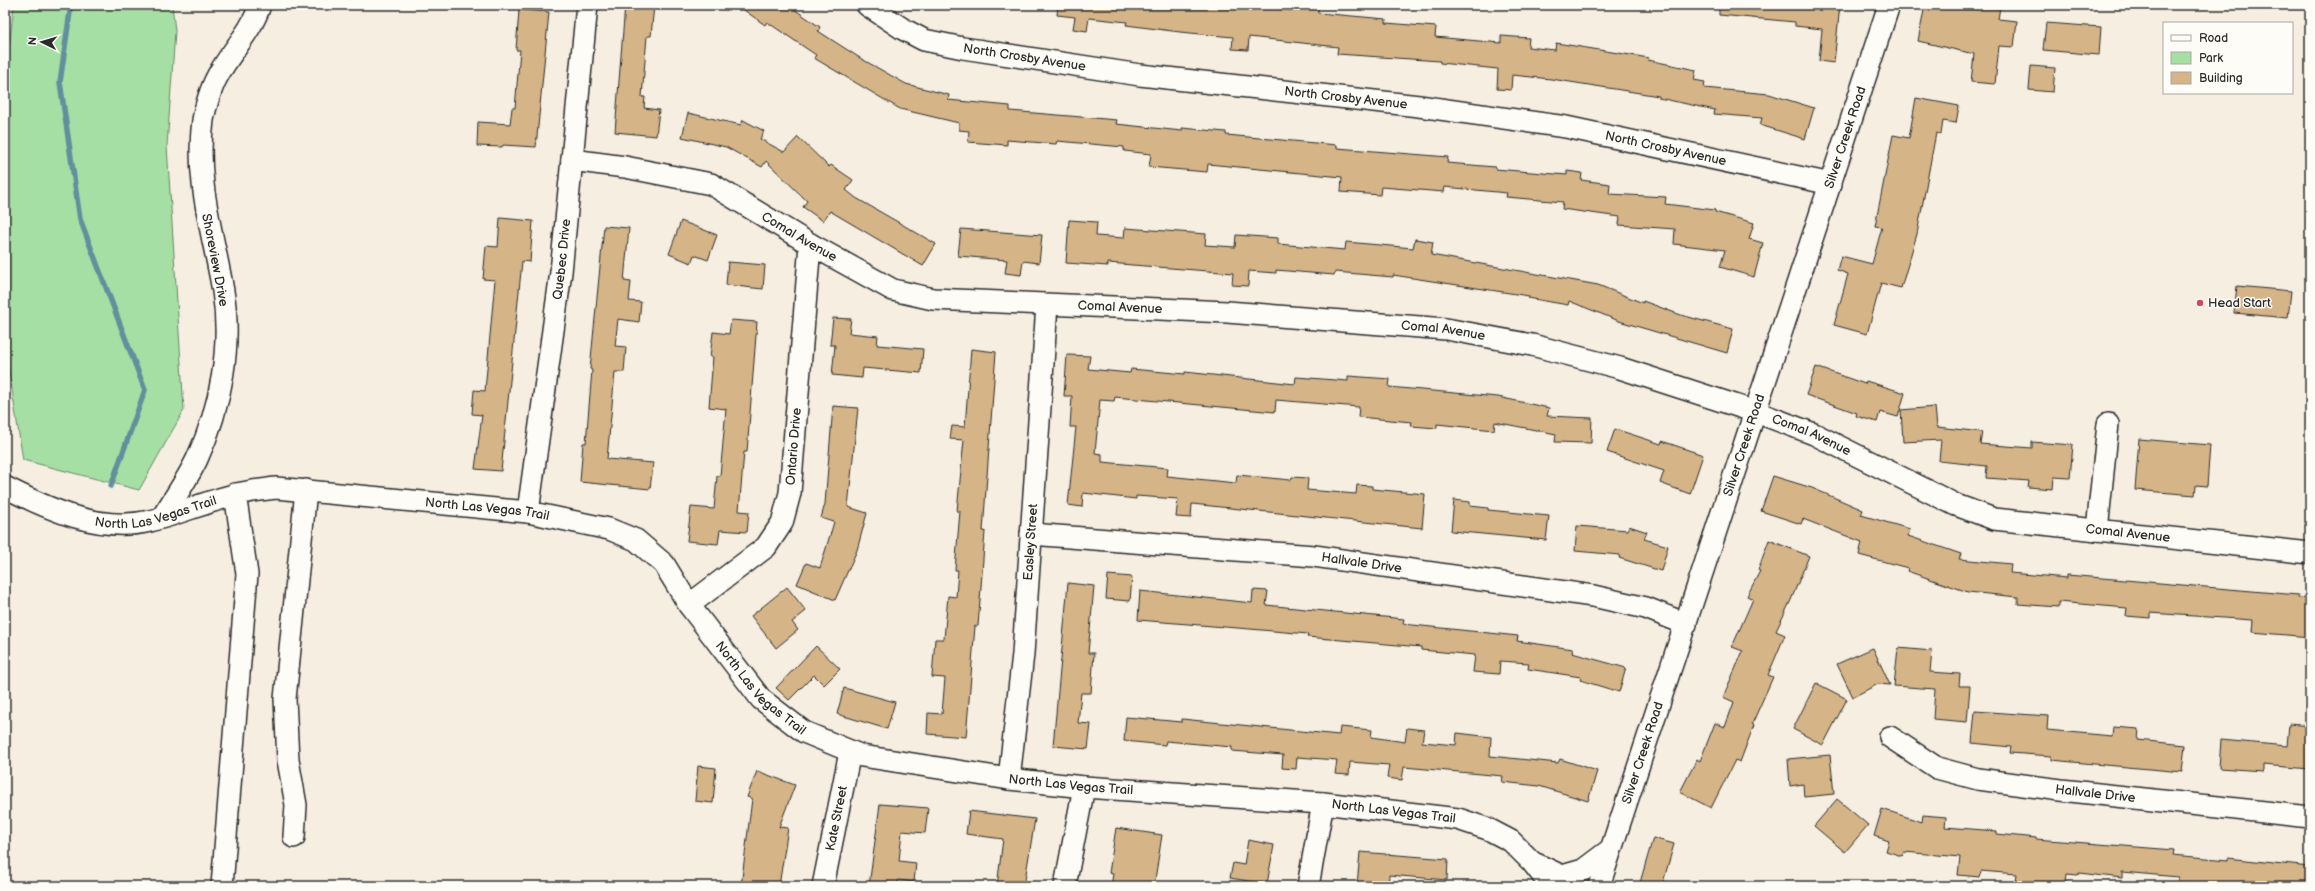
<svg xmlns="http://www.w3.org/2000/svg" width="2315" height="891" viewBox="0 0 2315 891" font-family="'Balsamiq Sans',sans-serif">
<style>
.green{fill:#a6dfa4;stroke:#688568}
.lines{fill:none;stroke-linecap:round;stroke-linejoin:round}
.stream{stroke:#638f9d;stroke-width:5.5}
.building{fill:#d5b588;stroke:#2b2b2b}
.minor-casing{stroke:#2b2b2b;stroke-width:24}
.minor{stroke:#fdfcf7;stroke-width:21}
.poi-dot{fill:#d1495b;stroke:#fdfcf7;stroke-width:1.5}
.labels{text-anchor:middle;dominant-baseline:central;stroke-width:3;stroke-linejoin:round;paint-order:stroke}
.street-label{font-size:13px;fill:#2b2b2b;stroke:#fdfcf7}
.poi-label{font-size:13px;fill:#2b2b2b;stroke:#fdfcf7;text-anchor:start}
</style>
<rect width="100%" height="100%" fill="#f5eee1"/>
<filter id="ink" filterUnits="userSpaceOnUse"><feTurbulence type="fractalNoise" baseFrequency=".025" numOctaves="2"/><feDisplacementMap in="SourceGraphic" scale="8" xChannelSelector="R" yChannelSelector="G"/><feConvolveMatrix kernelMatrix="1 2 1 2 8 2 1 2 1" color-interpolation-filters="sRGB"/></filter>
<g filter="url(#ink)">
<path class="green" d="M14,5H172L175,31L167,146L184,410L139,490L23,460L5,346V83Z"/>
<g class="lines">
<path class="stream" d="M71,5L60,82L80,219L145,390L111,486"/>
</g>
<path class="building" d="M625,5H654L651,36H647L642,97H645L644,108L659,110L656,136L615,132Z
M737,5H788L820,27L818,31L860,58L906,84L949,95L948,100L1010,106V111L1117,120L1116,124L1182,131V128L1226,132V135L1337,145V148L1448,157L1447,163L1495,167V169L1567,175V171L1582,173L1581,180L1610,184L1609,194L1666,197L1665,204L1715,210V212L1754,223L1749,239L1763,243L1754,277L1720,267L1725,250L1674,244L1675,229L1619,225L1620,217L1562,209L1563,202L1506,197L1507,193L1445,187L1444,192L1381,187L1380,195L1341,192L1342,177L1208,164L1207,172L1149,167L1151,154L1124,151V147L1057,141L1056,144L1007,140V145L968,142L969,131L959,130V123L900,109L814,58L816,55L767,22L765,25Z
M1058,5H1158L1182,8V5H1235L1291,10V6L1318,8V13L1386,19V23L1436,27L1435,37L1501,43V36L1529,38L1528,47L1555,50L1556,43L1649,58L1648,60L1696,70L1694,80L1705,82L1704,88L1769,94L1814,108L1805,139L1760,125L1762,118L1714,114L1715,110L1659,98V96L1551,79L1512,75L1511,90L1497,89L1498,69L1440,63V61L1337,54L1338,47L1249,37L1248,50L1232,49L1233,37L1180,32L1126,25L1127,22L1089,18L1087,31L1073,29L1075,17L1057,15Z
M1719,5H1840L1834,63L1819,61L1822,29L1795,26V22L1719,15Z
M1925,5H1957L1978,10V5L2000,7L1998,19L2017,21L2014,47L1999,46L1995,84L1971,82L1974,54L1918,41Z
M519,10L549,12L536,147L503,145L502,147L477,146L478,122L510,124L512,108H515L520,50H516Z
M2046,23L2101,27L2099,55L2043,50Z
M2031,66L2055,68L2053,92L2029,90Z
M1916,98L1959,106L1956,123L1943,121L1941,134L1936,133L1917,234L1901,288L1881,283L1867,334L1834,325L1848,274L1837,270L1841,256L1872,264L1882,227L1875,226L1893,135L1909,138Z
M688,113L741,125L743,120L764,131L760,139L784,152L798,137L829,167L831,165L853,180L846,190L856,198L936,244L923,266L830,211L823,221L803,207L807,201L766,161L762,167L726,147L682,137Z
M500,218L533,221L530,262L522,261L501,471L475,469L482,415L472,414L474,390L485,391L495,280L483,279L486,246L498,247Z
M1069,220L1097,222L1096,236L1124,238L1125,228L1206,234L1205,245L1235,247L1236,235L1278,238V244L1345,250L1346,242L1413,248L1415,239L1433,242L1431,255L1598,285L1643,303V301L1681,315L1733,329L1727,353L1619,321L1569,301L1568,305L1528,298L1529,296L1393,275V277L1335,272L1334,275L1276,270V273L1249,271L1248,286L1232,285L1233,273L1108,263V266L1066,263Z
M681,221L717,235L708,260L694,255L691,263L669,254Z
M604,226L629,228L624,281L631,282L629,301L641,302L639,322L618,319L615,346L626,347L624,372H615L607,459L653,463L650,489L580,482L583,443H586L592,370L590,369Z
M961,229L1042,235L1039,263L1023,261L1021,275L1005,273L1007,260L958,256Z
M728,262L765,265L763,289L726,285Z
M2237,286L2291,291L2288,318L2234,313Z
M833,318L851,319L849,333L878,336L877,345L923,349L921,373L863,368L862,378L832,375L835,345H830Z
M731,320L757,322L747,452H744L739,511L749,512L747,532L720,530L718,544L687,541L691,507L714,509L717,476H720L726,409L709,407L713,357H710L713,332L729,334Z
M971,349L996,352L983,531H985L981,587L978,626H975L966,737L927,734L928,713L942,714L945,678L932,677L935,639H944L948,596L956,597L958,570H955L960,511H957L964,440L950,439L952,426L965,427Z
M1067,355L1090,356L1088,369L1130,373L1131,369L1185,374V372L1295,384L1296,377L1348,381V376L1390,379L1389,387L1498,397L1549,408L1547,416L1592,418L1591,443L1555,442L1556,434L1495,422L1494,430L1437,424V428L1411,426L1412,422L1358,417L1359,407L1276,400L1275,412L1115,397L1114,401L1100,400L1095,453L1102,454V462L1168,468L1167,476L1236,483L1237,475L1291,480L1292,477L1308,478L1307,490L1356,494L1357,485L1372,486V489L1425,494L1422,528L1192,504L1191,518L1176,517L1178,499L1136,496V499L1083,493L1082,507L1068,505L1076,427H1070L1072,396H1064Z
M1816,367L1865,384L1866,381L1905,393L1898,417L1880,412L1877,422L1856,416L1857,413L1806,395Z
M833,406L858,408L848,507L867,513L857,550L835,600L797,584L806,563L820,568L834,522L821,518L825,504Z
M1935,407L1937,427L1982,432L1980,444L2032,448V442L2073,445L2070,478L2054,477L2053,489L2028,487L2029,481L1986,478L1987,466L1939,461L1941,440L1903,442L1901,410Z
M1615,429L1661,444L1662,441L1703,455L1690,494L1660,483L1664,471L1607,452Z
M2139,439L2210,445L2207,486L2196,485L2195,495L2135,490Z
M1773,476L1812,488L1863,510L1861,515L1910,529L1908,536L1961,554L1959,559L2011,564L2010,573L2067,578V575L2298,595V598L2310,599V637L2252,632L2253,620L2150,613V618L2126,616L2127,608L2058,602V607L2018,604V597L1968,592L1907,571L1908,568L1859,555L1862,542L1803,519L1801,524L1761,511Z
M1454,500L1470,502V506L1488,508V510L1549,516L1546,540L1451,531Z
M1577,526L1628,530L1629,526L1647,532L1644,539L1668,546L1661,571L1619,558L1620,555L1575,551Z
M1769,540L1809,556L1791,600L1776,631L1785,635L1768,675L1773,677L1752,724L1754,725L1740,762L1735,760L1711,808L1680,792L1697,759L1700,761L1715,723L1725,727L1734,702L1723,697L1743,651L1732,647L1753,599L1747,596L1760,571L1758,570Z
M1108,575L1132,577L1130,601L1106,599Z
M1068,583L1094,586L1088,653H1094L1091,693H1081L1078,723L1091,724L1088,749L1053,746Z
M787,587L806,611L792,622L798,630L776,648L751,616Z
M1253,590L1268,591L1266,605L1404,619L1403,624L1518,636L1517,641L1573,649L1572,653L1626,668L1619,692L1580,680L1581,677L1528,669L1529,663L1500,661L1499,674L1473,672L1475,655L1421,650V647L1307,637L1308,634L1250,629L1138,620L1140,591L1252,603Z
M816,646L840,669L824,685L814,675L789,700L776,688Z
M1873,648L1890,685L1878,684L1853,697L1837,664Z
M1898,648L1932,651L1930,672L1960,674L1959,686H1970L1967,722L1933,719L1935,689L1894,686Z
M1816,683L1847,699L1823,745L1793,729Z
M844,688L895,702L887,729L837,714Z
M1975,711L2048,716L2047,730L2112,736L2113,727L2139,729L2138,740L2185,745L2182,772L2051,760V756L2010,753L2011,747L1972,743Z
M1126,717L1182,722V719L1339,735L1340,727L1372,730L1371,737L1405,742L1407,728L1424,730L1422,742L1456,745L1457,733L1491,737L1490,756L1558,763L1560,759L1597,771L1588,801L1539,786L1502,782L1503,776L1404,767L1402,780L1387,778L1389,765L1350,762L1349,775L1335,774L1337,760L1297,757L1296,769L1282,768L1283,755L1232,751V747L1166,741L1165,745L1124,741Z
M2289,724L2310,726V769L2263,765V771L2219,768L2221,740L2287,746Z
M1830,755L1834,794L1804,797L1803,784L1790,786L1788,759Z
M698,766L716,768L713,803L695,801Z
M757,771L795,785L779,827L788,828L779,886H741L752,799L747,797Z
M1837,799L1868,825L1845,852L1814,826Z
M880,804L928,808L925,833L902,831L899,861L916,863L914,882L898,880L897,886H869Z
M1882,809L1922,822L1923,815L1946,817L1945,827L1997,831V834L2036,838V839L2174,850L2173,855L2228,860V858L2310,867V886H2177L2178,877L2122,872V878L2079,873L2078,875L2067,874L2066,885L2015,881L2016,874L1981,871L1980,877L1958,875L1960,857L1904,852L1902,856L1886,851L1889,841L1874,836Z
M969,811L1035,819L1024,886H997L1003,839L966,834Z
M1116,828L1162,835L1154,886H1111L1113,874L1109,873Z
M1653,838L1674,844L1662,886H1639Z
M1248,840L1274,845L1267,884L1230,878L1233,863L1244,865Z
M1360,852L1448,859L1447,880L1389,875L1388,886H1357Z"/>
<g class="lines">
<defs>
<g id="minor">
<path id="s1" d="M867,5L903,29L924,40L963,48L1140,75L1419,106L1566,127L1831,184"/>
<path id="s2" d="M572,160L625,167L711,184L810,244L893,290L933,299L1227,312L1446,329L1532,345L1620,368L1756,412L1814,434L1956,505L1994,519L2310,553"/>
<path id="s3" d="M5,487C48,509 100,533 150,521C178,514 206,502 234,495C248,491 262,490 276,488L528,512L609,529L636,540L664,564L689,605L761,699L804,732L862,756L1009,779L1084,787L1323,803L1458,819L1488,829L1511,841L1532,862L1551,886"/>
<path id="s4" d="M528,512L561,272L587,5"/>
<path d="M163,516C175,497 188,478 197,459C221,407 232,346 223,291C213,232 195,181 203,120C205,108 211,88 217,77C230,52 251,33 260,5"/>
<path d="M2097,530L2108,424"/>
<path id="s5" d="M1031,534L1314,556L1593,596L1646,608L1686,624"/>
<path id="s6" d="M689,605L766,547L782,523L790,493L810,244"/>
<path id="s7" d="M1890,737L1937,768L1978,779L2061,790L2310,817"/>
<path id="s8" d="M1009,779L1023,654L1047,305"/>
<path d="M294,837L296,805L288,760L285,699L306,490"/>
<path d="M1536,864L1562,876L1583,870L1611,849"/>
<path d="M222,886L247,574L235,494"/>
<path id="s9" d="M823,886L850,752"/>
<path d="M1065,886L1084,787"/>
<path d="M1308,886L1323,803"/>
<path id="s10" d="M1599,886L1889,5"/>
</g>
</defs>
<use href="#minor" class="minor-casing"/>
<use href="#minor" class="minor"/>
</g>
</g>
<circle class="poi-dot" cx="2200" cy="303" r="4"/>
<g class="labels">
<g class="street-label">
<text stroke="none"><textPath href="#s1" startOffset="169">North Crosby Avenue</textPath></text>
<text stroke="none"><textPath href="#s1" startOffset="493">North Crosby Avenue</textPath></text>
<text stroke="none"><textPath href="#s10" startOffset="788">Silver Creek Road</textPath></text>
<text stroke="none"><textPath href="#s1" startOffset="817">North Crosby Avenue</textPath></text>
<text stroke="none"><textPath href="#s2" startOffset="244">Comal Avenue</textPath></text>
<text stroke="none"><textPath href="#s4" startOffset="255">Quebec Drive</textPath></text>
<text transform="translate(215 260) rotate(79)">Shoreview Drive</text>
<text stroke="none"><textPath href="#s2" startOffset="580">Comal Avenue</textPath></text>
<text stroke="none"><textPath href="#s2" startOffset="904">Comal Avenue</textPath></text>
<text stroke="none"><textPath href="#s2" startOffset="1288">Comal Avenue</textPath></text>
<text stroke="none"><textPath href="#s10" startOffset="464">Silver Creek Road</textPath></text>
<text stroke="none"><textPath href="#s6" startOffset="203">Ontario Drive</textPath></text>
<text stroke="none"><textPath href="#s3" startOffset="159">North Las Vegas Trail</textPath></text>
<text stroke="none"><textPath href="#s3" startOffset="495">North Las Vegas Trail</textPath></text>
<text stroke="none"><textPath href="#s2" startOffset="1624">Comal Avenue</textPath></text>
<text stroke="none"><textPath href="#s8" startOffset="238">Easley Street</textPath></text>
<text stroke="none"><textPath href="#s5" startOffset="332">Hallvale Drive</textPath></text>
<text stroke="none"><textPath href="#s3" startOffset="843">North Las Vegas Trail</textPath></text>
<text stroke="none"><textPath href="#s10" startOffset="140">Silver Creek Road</textPath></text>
<text stroke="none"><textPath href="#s3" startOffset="1179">North Las Vegas Trail</textPath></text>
<text stroke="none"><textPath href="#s7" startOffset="217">Hallvale Drive</textPath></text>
<text stroke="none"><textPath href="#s3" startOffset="1503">North Las Vegas Trail</textPath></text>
<text stroke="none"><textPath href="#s9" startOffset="69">Kate Street</textPath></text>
</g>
<g class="poi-label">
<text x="2208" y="303">Head Start</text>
</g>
</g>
<rect width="2315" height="891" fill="none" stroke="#fdfcf7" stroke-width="20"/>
<rect x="10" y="10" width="2295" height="871" fill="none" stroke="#2b2b2b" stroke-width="1.5" filter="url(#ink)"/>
<rect x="2163" y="22" width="130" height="72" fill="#fdfcf7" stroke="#a9a8a5"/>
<rect x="2171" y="35" width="20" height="6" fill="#fdfcf7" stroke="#a9a8a5"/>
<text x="2199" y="42" font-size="12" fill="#2b2b2b">Road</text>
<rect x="2171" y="52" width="20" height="12" fill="#a6dfa4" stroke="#a9a8a5"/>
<text x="2199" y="62" font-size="12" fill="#2b2b2b">Park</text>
<rect x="2171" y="72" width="20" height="12" fill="#d5b588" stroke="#a9a8a5"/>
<text x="2199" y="82" font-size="12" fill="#2b2b2b">Building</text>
<g transform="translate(42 42) rotate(275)" stroke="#fdfcf7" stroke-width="3" paint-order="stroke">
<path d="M0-3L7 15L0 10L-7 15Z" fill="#2b2b2b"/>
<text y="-6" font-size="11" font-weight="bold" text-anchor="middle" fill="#2b2b2b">N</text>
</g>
</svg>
